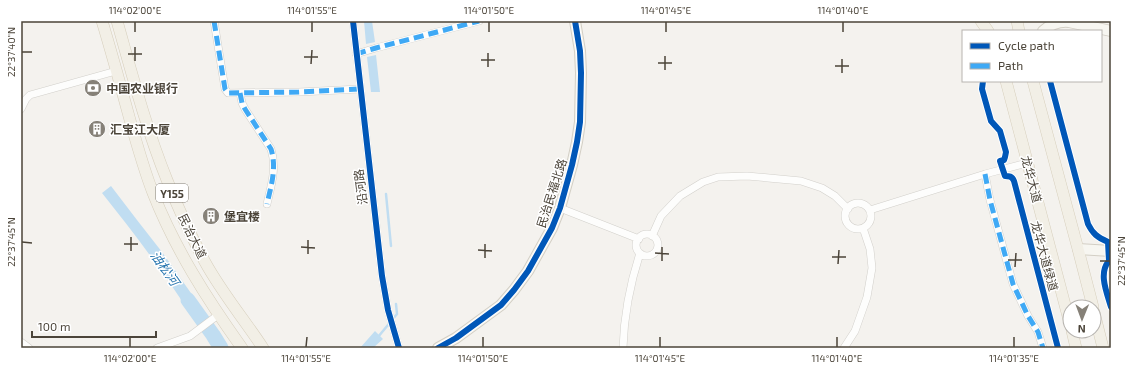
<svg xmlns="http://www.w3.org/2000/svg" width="1132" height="369" viewBox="0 0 1132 369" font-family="'Exo 2','Noto Sans SC',sans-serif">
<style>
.water{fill:#c0ddf1}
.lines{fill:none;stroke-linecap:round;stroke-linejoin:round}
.stream{stroke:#c0ddf1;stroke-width:2.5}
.river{stroke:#c0ddf1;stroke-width:15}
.street-casing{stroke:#d2d0cb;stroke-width:8}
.secondary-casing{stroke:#d3cfc5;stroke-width:12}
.primary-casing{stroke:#d6cebb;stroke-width:12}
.street{stroke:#fdfdfc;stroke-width:7}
.secondary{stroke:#f7f6f1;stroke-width:10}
.primary{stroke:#f2efe6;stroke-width:11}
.quiet{stroke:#3fa9f5;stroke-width:5;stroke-dasharray:10 5;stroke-linecap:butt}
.cycleway-casing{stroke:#fff;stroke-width:8}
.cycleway{stroke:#0057b8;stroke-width:6}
.ticks{fill:none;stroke:#4b4439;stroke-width:1.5}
.labels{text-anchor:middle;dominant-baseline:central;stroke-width:3;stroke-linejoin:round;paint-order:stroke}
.shield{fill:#fff;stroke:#817c74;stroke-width:1}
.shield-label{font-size:11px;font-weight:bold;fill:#4b4439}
.poi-label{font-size:12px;font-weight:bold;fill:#4b4439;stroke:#fff;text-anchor:start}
.street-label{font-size:12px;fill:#4b4439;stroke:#fff}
.water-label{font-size:13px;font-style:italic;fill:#2e7ab2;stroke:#fff}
.neatline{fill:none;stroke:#4b4439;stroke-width:1.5}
.ticks-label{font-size:10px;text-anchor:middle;fill:#4b4439}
</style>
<rect width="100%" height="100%" fill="#f4f2ee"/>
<path class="water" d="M364,21H372L375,42L366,44Z
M376,55L380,92H371L367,57Z
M111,186L137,220L162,252L205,313L197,318L192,316C164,273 134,233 102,193Z
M215,330L225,348H216L206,333Z
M375,331L383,339L373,348H360Z"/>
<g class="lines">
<path class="stream" d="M386,194L391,246
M378,337L397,314L396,304"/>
<path class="river" d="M188,300L213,335L221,348"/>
<defs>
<path id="street" d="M214,21L225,89L228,93L299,92L360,89
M353,21L382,276L388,310L399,348
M356,54L376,48L479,21
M240,93L242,103L245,109L271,149C277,168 271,186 267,204
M21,109L26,99L30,95L116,71
M985,174L990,200L1013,284L1028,316L1038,332L1043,348
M845 216a13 13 0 1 1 26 0a13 13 0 1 1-26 0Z
M560,208L639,239
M870,210L985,174L1027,163
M636 245a11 11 0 1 1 22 0a11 11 0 1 1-22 0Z
M652,236L661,216L680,196L703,182L718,177L747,176L801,181L822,188L835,196L848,209
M21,342L29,348
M157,348L190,336L218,315
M623,348C624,315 630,284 640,253
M844,348L855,331L867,297L872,268L870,249L863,228"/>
<path id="secondary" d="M1043,31C1051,24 1059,21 1069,22L1111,31
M1078,249L1111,251
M438,348L456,338L501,305L514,290L528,271L552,228L560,208L572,165L577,142L580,122L581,73L580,51L575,21"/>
<path id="primary" d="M102,21C112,54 121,87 130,120C137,145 144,170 153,193C175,249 207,299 242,348
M117,21C132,74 146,128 167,180C178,208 191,236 205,262C222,293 244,319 263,348
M981,21L988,31
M1017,21L1019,31
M1006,81L1070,324
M1033,81L1078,249L1093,307
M1094,312L1103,348
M1072,331L1076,348"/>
</defs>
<use href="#street" class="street-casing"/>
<use href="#secondary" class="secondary-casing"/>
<use href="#primary" class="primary-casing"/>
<use href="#street" class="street"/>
<use href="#secondary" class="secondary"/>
<use href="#primary" class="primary"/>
<path class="quiet" d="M214,21L225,89L228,93L299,92L360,89
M356,54L376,48L479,21
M240,93L242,103L245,109L271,149C277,168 271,186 267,204
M985,174L990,200L1013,284L1028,316L1038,332L1043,348"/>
<defs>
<path id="cycleway" d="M353,21L382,276L388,310L399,348
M983,81L982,89L991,121L1000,131L1006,152L1005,157L1004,160L1000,161L1005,176C1009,176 1012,176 1014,181L1058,348
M1050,81L1088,224C1093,234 1097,237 1108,242L1109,261C1098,273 1107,293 1111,307
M438,348L456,338L501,305L514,290L528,271L552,228L560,208L572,165L577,142L580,122L581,73L580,51L575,21"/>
</defs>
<use href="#cycleway" class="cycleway-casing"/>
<use href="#cycleway" class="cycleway"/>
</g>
<path class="ticks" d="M135,32V22M312,32V22M489,32V22M666,32V22M843,32V22M22,52H32M128,54H142M304,57H318M481,60H495M135,61V47M658,63H672M311,64L312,50M835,66H849M488,67V53M665,70V56M842,73V59M22,242L32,243M124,244H138M301,247L315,248M478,250L492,251M131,251V237M655,253L669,254M308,254V240M832,257H846M485,258V244M1008,260H1022M662,261V247M1100,261H1110M838,264L839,250M1015,267L1016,253M130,347V337M306,347L307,337M483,347V337M660,347V337M837,347V337M1014,347V337"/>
<defs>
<symbol id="bank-disc" viewBox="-11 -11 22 22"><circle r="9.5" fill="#868178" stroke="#fff"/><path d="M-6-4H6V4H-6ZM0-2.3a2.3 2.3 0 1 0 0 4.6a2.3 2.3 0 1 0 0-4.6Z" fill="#fff"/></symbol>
<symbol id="building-disc" viewBox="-11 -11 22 22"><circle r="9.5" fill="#868178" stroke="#fff"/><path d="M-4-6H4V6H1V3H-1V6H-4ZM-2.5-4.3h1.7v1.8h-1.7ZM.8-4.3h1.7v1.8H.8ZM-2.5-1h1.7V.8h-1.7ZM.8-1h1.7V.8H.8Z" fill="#fff"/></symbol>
</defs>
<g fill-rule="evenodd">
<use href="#bank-disc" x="83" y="78" width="20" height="20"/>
<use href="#building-disc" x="87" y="119" width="20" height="20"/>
<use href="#building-disc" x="201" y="206" width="20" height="20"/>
</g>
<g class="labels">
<rect class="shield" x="156" y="184" width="32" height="18" rx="3"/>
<g class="shield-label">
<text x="172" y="193">Y155</text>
</g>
<g class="poi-label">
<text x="106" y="88">中国农业银行</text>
<text x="110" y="129">汇宝江大厦</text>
<text x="224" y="216">堡宜楼</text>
</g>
<g class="street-label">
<text transform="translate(1032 179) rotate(75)">龙华大道</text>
<text transform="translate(360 187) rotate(-97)">沿河路</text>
<text transform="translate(551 193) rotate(-72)">民治民福北路</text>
<text transform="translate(193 236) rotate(64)">民治大道</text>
<text transform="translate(1045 256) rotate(75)">龙华大道绿道</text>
</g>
<g class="water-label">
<text transform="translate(165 268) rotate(55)">油松河</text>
</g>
</g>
<rect width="1132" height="369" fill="none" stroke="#ffffff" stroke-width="44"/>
<rect x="962" y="30" width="140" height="52" fill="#ffffff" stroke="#b7b4b0"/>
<rect x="970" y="43" width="20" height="6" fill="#0057b8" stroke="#b7b4b0"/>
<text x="998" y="50" font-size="12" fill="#4b4439">Cycle path</text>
<rect x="970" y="63" width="20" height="6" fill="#3fa9f5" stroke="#b7b4b0"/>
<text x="998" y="70" font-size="12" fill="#4b4439">Path</text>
<g transform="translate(1082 319) rotate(181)"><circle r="19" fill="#ffffff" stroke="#b7b4b0"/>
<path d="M0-3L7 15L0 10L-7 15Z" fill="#868178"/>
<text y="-6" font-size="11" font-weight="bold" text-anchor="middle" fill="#4b4439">N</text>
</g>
<path d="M32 331v6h124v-6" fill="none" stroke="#4b4439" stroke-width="2"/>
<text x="38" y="331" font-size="12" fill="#4b4439" stroke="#ffffff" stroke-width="3" paint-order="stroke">100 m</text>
<rect x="22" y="22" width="1088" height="325" class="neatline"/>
<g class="ticks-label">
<text x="135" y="14">114°02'00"E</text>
<text x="312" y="14">114°01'55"E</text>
<text x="489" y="14">114°01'50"E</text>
<text x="666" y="14">114°01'45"E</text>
<text x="843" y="14">114°01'40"E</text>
<text transform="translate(11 52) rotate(-90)" y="4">22°37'40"N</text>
<text transform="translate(11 242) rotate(-90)" y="4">22°37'45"N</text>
<text transform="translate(1121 261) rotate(-90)" y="4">22°37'45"N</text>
<text x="130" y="362">114°02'00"E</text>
<text x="306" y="362">114°01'55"E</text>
<text x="483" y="362">114°01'50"E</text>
<text x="660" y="362">114°01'45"E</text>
<text x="837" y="362">114°01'40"E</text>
<text x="1014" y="362">114°01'35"E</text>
</g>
</svg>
